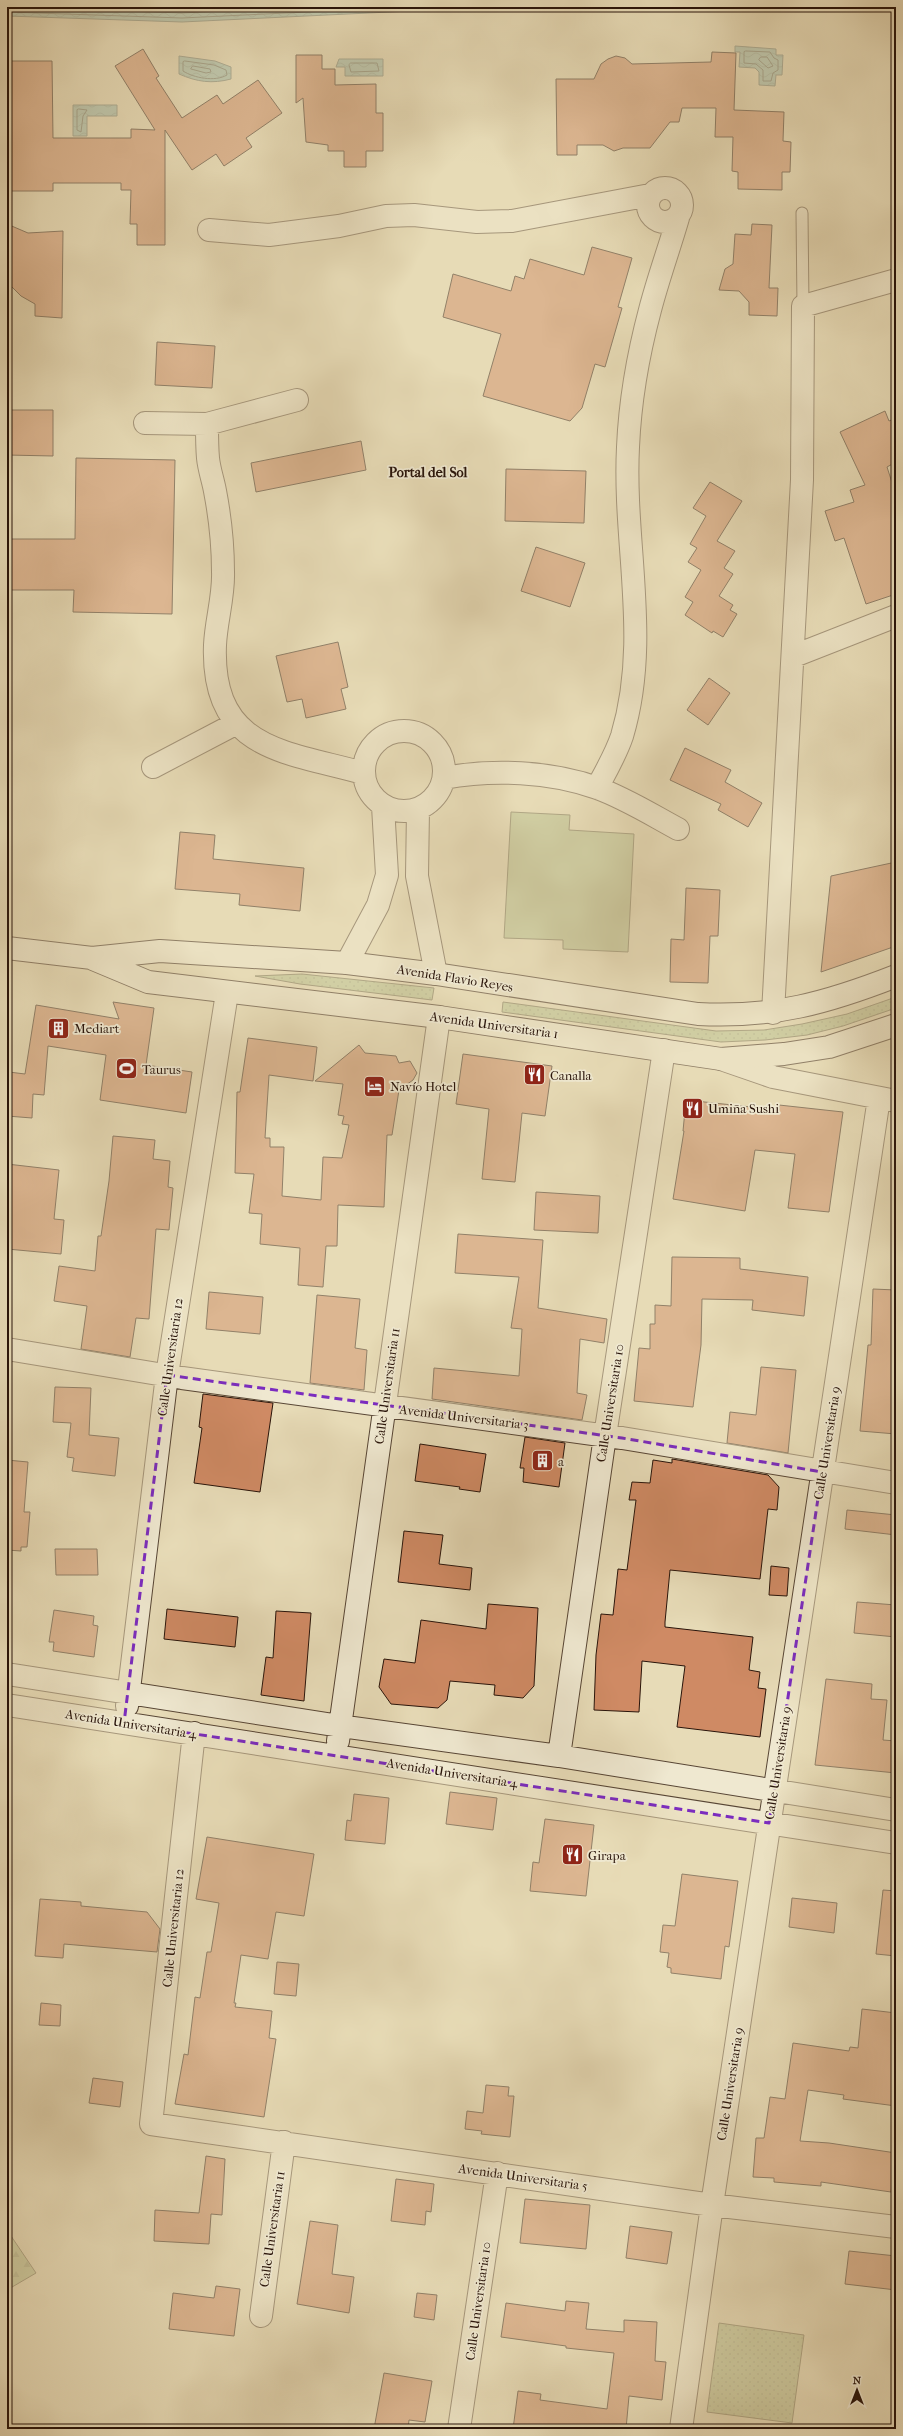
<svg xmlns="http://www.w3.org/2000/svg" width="903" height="2436" viewBox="0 0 903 2436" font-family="'IM FELL French Canon',serif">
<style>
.grass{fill:url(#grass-dots);stroke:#706a4c}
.forest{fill:url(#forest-firs);stroke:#706a4c}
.garden{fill:#b6c08e;stroke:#706a4c}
.water{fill:url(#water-waves);stroke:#6b786c}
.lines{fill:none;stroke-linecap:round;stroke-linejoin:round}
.shore{stroke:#60685c;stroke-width:1}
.building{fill:#cf8a64;stroke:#29140a}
.lane-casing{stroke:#584635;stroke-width:13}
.street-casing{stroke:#584635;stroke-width:24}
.secondary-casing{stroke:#29140a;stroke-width:24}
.lane{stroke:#efe8d0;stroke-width:11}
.street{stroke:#efe8d0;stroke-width:22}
.secondary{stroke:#efe8d0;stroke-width:22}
.marked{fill:none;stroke:#7b2cbf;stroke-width:3;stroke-dasharray:8 5;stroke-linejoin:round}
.labels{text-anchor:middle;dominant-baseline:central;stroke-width:3.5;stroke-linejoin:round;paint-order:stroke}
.street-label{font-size:13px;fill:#29140a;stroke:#efe8d0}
.poi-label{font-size:13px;fill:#29140a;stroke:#efe8d0;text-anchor:start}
.neighbourhood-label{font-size:14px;font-weight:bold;fill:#29140a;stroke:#efe8d0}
</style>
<defs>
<pattern id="grass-dots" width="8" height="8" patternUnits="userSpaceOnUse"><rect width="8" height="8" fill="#b6c08e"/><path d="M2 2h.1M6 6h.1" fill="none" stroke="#9ca479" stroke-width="1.8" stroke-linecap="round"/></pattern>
<pattern id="forest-firs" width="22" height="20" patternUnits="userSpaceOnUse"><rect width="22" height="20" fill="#b6c08e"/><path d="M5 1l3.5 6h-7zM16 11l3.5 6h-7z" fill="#9ca479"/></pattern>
<pattern id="water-waves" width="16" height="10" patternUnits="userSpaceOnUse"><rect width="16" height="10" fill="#97bbae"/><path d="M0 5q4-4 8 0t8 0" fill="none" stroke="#82a094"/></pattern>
</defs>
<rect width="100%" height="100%" fill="#e7dbb7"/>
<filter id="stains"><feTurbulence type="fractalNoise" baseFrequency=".005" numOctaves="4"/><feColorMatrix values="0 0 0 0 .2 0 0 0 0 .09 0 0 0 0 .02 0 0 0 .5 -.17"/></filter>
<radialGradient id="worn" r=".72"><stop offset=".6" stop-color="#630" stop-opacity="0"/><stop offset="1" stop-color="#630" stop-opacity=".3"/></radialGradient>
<path class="grass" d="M302,974L434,988L432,1000L300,984L255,976Z
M896,997V1008L843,1026L807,1035L765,1040L721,1042L502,1012L503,1002L716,1031L764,1030L802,1024L847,1014Z
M719,2323L804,2335L792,2423L707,2412Z"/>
<path class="forest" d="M7,2230L36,2273L7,2290Z"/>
<path class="garden" d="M511,812L570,815L569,830L634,834L628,952L563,949V940L504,938Z"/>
<path class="water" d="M7,7H493L182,22L7,16Z
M735,46L776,49V55H783L782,75H776L775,86L759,85V72L755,68L739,67L740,52H735Z
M179,56L215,61L231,67V79C212,84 197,82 179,74Z
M339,59H383V76H345V67H336Z
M73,105H117V116H87V136H73Z"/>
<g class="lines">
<path class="shore" d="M7,7L182,13L303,7
M7,12L182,18L411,7
M746,51L770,52L774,58L778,60V70L773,73L771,81H763V70L756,64L744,63V52Z
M761,57H767L773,66L768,68L759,60Z
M185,61L214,65L226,70L227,75C215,82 194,78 183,71V62Z
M351,63H377L379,71L351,72L349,65Z
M193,66L210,69L211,72L206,73L191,69Z
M79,109L87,110L83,116L81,132L77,130V110Z"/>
</g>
<path class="building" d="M143,49L159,76L156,78L182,118L217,95L223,104L258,80L282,113L246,138L252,147L224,166L216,154L192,170L165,130V245H137V224H130L131,190H121V183H53V191H7V61H52L53,138H131V129L155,130L115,66Z
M712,52L736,53L734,110L784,112L783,141L791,142L790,172H782V190L738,189V172L732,171L733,137H715L716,108H682L679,122H670L650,148H623L614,151L603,145H577V155H557L556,79H594L601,64L608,59L616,56L625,58L632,64L711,62Z
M296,55H322V69H335V85L376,84V113H383V151H366V167H344V151H328V145L306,142L303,98L296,103Z
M7,224L28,233L63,231L62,318L35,316V304L21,296L7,282Z
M752,224L772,225L769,288H778L777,316L749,315V302L739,291L719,290L725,269L733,264L735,234L751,235Z
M592,247L632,258L618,307L622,308L605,367L595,364L582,408L570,421L483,396L501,334L443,317L453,274L511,291L515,276L524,279L530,259L584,275Z
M157,342L215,346L212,388L155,385Z
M7,410H53V456L7,455Z
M885,411L889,421L896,418V462L887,467L896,495V594L866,604L844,538L835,541L825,511L854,502L850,490L865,485L840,432Z
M361,441L366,470L256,492L251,463Z
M76,458L175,460L172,614L73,612L74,590H7V539H75Z
M506,469L586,471L584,523L505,521Z
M710,482L742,501L717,541L735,551L724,568L733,574L719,596L733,605L730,610L737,614L723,637L713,631L712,633L685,615L693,602L685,597L701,570L688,562L697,548L690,544L706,516L693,508Z
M536,547L585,563L570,607L521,591Z
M338,642L348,687L341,689L346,709L306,718L302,699L287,702L276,656Z
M709,678L730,693L708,725L687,710Z
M685,748L731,770L725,782L762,803L748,827L718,810L721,804L670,780Z
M180,832L215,835L213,859L304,868L300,911L239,905L240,894L175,889Z
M896,862V946L821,972L831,876Z
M686,888L720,890L718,936H710L708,983L670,982L671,939L684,940Z
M113,1002L154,1008L146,1065L192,1072L186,1113L100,1100L106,1055L48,1046L44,1095L33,1094L32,1118L7,1116L9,1072L25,1074L36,1005L119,1019Z
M248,1038L317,1047L313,1081L269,1075L265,1138H270V1147H284L282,1196L321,1200L323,1157L342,1158L349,1125L342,1124L344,1116L338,1115L343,1084L315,1081L359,1045L365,1053L396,1056L399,1063L410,1061L417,1073L413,1080L399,1090L392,1135H387L384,1207L338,1205L337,1246H326L323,1287L298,1285L300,1248L260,1244L262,1214L249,1213L254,1174L235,1173L237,1092H240Z
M463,1054L552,1066L545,1116L522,1113L515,1182L482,1179L489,1109L456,1104Z
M686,1100L779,1110V1105L843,1112L829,1212L788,1208L795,1154L755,1150L745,1211L673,1199L684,1131H683Z
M113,1136L155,1140L153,1159L170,1161L168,1187L173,1188L169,1230L156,1229L149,1319L136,1318L130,1357L81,1349L87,1306L54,1301L59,1266L95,1271L98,1236H101L109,1181Z
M7,1164L59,1170L54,1219L64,1220L61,1254L7,1249Z
M536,1192L600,1196L598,1233L534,1230Z
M458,1234L543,1240L538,1308L607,1319L604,1343L580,1339L577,1393L587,1395L582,1420L432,1399L434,1368L519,1376L522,1329L511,1328L519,1277L455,1273Z
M672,1257L740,1258V1269L808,1277L804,1316L752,1310L753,1300L702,1299L701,1345L693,1407L634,1401L639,1348L650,1349V1324H655V1305L671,1306Z
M873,1289L896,1290V1434L860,1431L868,1345H871Z
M209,1292L263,1297L260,1334L206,1329Z
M317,1295L360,1299L355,1348L367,1350L364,1390L310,1383Z
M761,1367L796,1370L788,1453L727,1443L730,1412L756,1415Z
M55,1387L91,1388L89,1435L119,1438L115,1476L72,1471L74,1458L67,1457L71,1423L53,1422Z
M203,1394L273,1403L260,1492L194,1483L202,1428L199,1427Z
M525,1437L565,1443L559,1487L523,1482L524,1468H520Z
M420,1444L486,1454L480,1492L459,1489L460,1487L415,1481Z
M672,1459L768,1475L779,1487L777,1510L768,1509L760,1579L670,1570L665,1622V1627L753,1637L749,1670L760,1672L758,1688L766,1689L760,1737L677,1727L685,1666L642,1661L639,1712L594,1710L596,1655L601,1614L613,1615L618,1569L627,1570L636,1500H629L632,1482L650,1483L653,1460L672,1463Z
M7,1460L28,1462L24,1512H30L27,1547H21V1551L7,1550Z
M847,1510L896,1515V1535L845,1529Z
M404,1531L443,1535L439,1564L472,1568L470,1590L398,1582Z
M55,1549H97L98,1575H56Z
M771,1566L789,1568L787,1596L769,1595Z
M857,1602L896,1605V1637L854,1633Z
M488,1604L538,1608L534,1686L523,1698L494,1695L495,1685L450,1681L447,1700L438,1708L391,1704L379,1687L384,1659L415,1663L421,1620L486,1629Z
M167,1609L238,1617L235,1647L164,1639Z
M54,1610L94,1616L93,1625L98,1626L94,1657L53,1651L54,1642H49Z
M276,1611L311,1613L304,1701L261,1695L266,1657L273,1658Z
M826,1679L872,1684L871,1699L887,1700L883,1740L896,1741V1773L815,1765Z
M450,1792L497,1798L493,1830L446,1824Z
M354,1794L389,1798L385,1844L345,1840L347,1820L351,1821Z
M545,1819L594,1825L586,1896L530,1891L533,1862L539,1863Z
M207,1837L314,1854L304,1916L276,1912L268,1959L241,1955L234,2003H236L235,2007L272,2011L269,2038L276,2039L264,2117L175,2104L184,2054L188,2055L195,1997L200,1998L207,1952H211L219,1903L196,1899Z
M682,1874L738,1881L729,1947L725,1946L721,1979L671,1973V1968L667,1967L669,1953L660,1952L663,1925L675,1926Z
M883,1890L896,1891V1956L876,1954Z
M792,1898L837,1903L834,1933L789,1927Z
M40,1899L81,1902V1906L147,1912L160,1929L157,1952L64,1944L63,1958L35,1956Z
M277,1962L299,1964L296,1996L274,1994Z
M41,2003L61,2005L60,2026L39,2025Z
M862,2009L896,2013V2106L843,2099L844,2095L808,2090L800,2141L829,2143L896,2153L891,2192L821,2182V2186L774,2182V2178L753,2177L756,2138H764L770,2097L785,2099L793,2043L849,2051L850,2047L858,2048Z
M93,2078L123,2082L120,2107L89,2103Z
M486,2085L509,2087L508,2096H514L510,2137L481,2134L482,2131L465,2129L467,2111L483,2113Z
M206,2156L225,2159L222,2215L211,2214L209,2244L154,2241L155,2210L199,2213Z
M396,2179L434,2184L431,2212L426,2211L425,2225L391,2221Z
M525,2199L590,2205L586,2249L520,2243Z
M310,2221L338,2225L332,2274L354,2277L349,2313L297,2304Z
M630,2226L672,2232L667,2264L626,2258Z
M849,2251L896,2256V2290L845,2284Z
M216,2286L240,2289L234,2336L169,2329L173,2293L214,2298Z
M417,2293L437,2295L434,2320L414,2317Z
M566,2301L589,2303L586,2329L624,2332V2320L657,2322L655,2361L666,2362L662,2400L629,2396L626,2429H513L518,2391L541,2394L540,2400L607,2409L614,2353L566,2348V2346L501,2337L506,2303L565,2311Z
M384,2373L432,2381L425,2422L409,2420L408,2429H374Z"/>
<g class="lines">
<defs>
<path id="lane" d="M802,213L803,306"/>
<path id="street" d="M648 205a17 17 0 1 1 34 0a17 17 0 1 1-34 0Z
M209,230L269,235L339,226L386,216L414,215L477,222L512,221L650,195
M145,423L207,424L297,400
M207,424C207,436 207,447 208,458C209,469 213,480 215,491C220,517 223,545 223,572C224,596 216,621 215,645C211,750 284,751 363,773
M794,656L896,616
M364 771a40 40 0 1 1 80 0a40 40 0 1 1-80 0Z
M153,767L235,724
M444,778C492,769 550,771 597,788C625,798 652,815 678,829
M597,788C606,771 616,754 622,736C651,639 623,545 628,447C630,401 638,355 650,310C658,279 669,249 678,218
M418,809L417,876L436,974
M347,963L378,905L387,875L383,806
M773,1013L802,480L803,306L896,280
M721,1059L773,1077L896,1101
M7,1349L182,1378L622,1438L896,1483
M7,1674L340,1726L559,1756L896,1810
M7,1705L896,1843
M127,1706L167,1375L227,993
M194,1733L151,2124L712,2205L896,2227
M338,1741L439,1017
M559,1756L605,1436L664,1050
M261,2316L284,2142
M459,2429L497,2173
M681,2429L712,2205L879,1098"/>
<path id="secondary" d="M7,948L92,958L160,951L347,963L436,974L698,1014C773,1018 827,1003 896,976
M93,959L148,982L439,1017L721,1059L784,1054L829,1047L896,1025"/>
</defs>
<use href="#lane" class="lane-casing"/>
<use href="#street" class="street-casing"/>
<use href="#secondary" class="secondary-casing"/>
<use href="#lane" class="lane"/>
<use href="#street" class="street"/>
<use href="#secondary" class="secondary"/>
</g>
<path d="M0 0H903V2436H0ZM167,1375L622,1438L822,1472L769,1823L124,1723Z" fill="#e7dbb7" fill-opacity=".55" fill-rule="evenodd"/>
<path class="marked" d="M167,1375L622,1438L822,1472L769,1823L124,1723Z"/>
<defs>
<symbol id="building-square" viewBox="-11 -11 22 22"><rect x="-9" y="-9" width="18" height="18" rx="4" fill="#8f2418" stroke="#efe8d0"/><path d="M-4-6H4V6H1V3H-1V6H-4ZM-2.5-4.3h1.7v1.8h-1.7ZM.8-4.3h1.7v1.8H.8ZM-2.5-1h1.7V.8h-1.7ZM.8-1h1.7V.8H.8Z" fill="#fff"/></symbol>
<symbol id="stadium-square" viewBox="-11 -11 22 22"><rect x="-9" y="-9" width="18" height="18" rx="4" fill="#8f2418" stroke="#efe8d0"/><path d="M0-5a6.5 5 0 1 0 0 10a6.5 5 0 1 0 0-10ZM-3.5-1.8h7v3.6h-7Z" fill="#fff"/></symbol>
<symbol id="restaurant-square" viewBox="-11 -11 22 22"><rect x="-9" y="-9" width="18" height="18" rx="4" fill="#8f2418" stroke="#efe8d0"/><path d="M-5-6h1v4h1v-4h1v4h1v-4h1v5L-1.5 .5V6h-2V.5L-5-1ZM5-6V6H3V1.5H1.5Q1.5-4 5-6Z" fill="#fff"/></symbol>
<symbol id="hotel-square" viewBox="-11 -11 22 22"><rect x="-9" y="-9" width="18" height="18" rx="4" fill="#8f2418" stroke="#efe8d0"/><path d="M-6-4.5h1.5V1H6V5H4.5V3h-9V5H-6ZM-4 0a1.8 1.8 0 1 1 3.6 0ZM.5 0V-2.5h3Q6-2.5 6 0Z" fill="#fff"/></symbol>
</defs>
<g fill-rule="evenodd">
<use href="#building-square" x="46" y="1016" width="25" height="25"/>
<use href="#stadium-square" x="114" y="1056" width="25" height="25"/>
<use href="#restaurant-square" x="522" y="1062" width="25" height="25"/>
<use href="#hotel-square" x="362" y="1074" width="25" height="25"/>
<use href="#restaurant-square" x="680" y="1096" width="25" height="25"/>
<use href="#building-square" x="530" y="1448" width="25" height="25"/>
<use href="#restaurant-square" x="560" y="1842" width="25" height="25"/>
</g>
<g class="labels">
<g class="street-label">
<text transform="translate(455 978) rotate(9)">Avenida Flavio Reyes</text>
<text transform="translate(494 1025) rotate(8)">Avenida Universitaria 1</text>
<text transform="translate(170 1357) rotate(-82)">Calle Universitaria 12</text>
<text transform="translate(387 1386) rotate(-82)">Calle Universitaria 11</text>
<text transform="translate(610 1403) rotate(-81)">Calle Universitaria 10</text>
<text transform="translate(464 1417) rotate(7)">Avenida Universitaria 3</text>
<text transform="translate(827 1443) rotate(-81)">Calle Universitaria 9</text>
<text transform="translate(131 1724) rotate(9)">Avenida Universitaria 4</text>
<text transform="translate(778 1763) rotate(-81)">Calle Universitaria 9</text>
<text transform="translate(452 1773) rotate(9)">Avenida Universitaria 4</text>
<text transform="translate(173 1928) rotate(-84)">Calle Universitaria 12</text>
<text transform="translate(730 2084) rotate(-81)">Calle Universitaria 9</text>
<text transform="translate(523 2177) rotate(8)">Avenida Universitaria 5</text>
<text transform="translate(272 2229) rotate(-82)">Calle Universitaria 11</text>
<text transform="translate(478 2301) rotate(-82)">Calle Universitaria 10</text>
</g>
<g class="poi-label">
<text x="74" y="1028">Mediart</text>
<text x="142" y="1069">Taurus</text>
<text x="550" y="1075">Canalla</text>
<text x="390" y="1086">Navío Hotel</text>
<text x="708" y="1108">Umiña Sushi</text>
<text x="558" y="1461">a</text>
<text x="588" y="1855">Girapa</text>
</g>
<g class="neighbourhood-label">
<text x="428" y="472">Portal del Sol</text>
</g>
</g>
<rect width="903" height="2436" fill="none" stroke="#e7dbb7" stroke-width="24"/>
<rect x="8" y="8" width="887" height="2420" fill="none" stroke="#29140a" stroke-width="2"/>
<rect x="12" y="12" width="879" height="2412" fill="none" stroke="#29140a"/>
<g transform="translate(857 2390)" stroke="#efe8d0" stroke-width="3" paint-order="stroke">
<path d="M0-3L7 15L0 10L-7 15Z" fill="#29140a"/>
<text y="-6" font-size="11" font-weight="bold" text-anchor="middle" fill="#29140a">N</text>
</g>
<rect width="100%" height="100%" filter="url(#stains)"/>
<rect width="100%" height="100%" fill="url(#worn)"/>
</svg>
